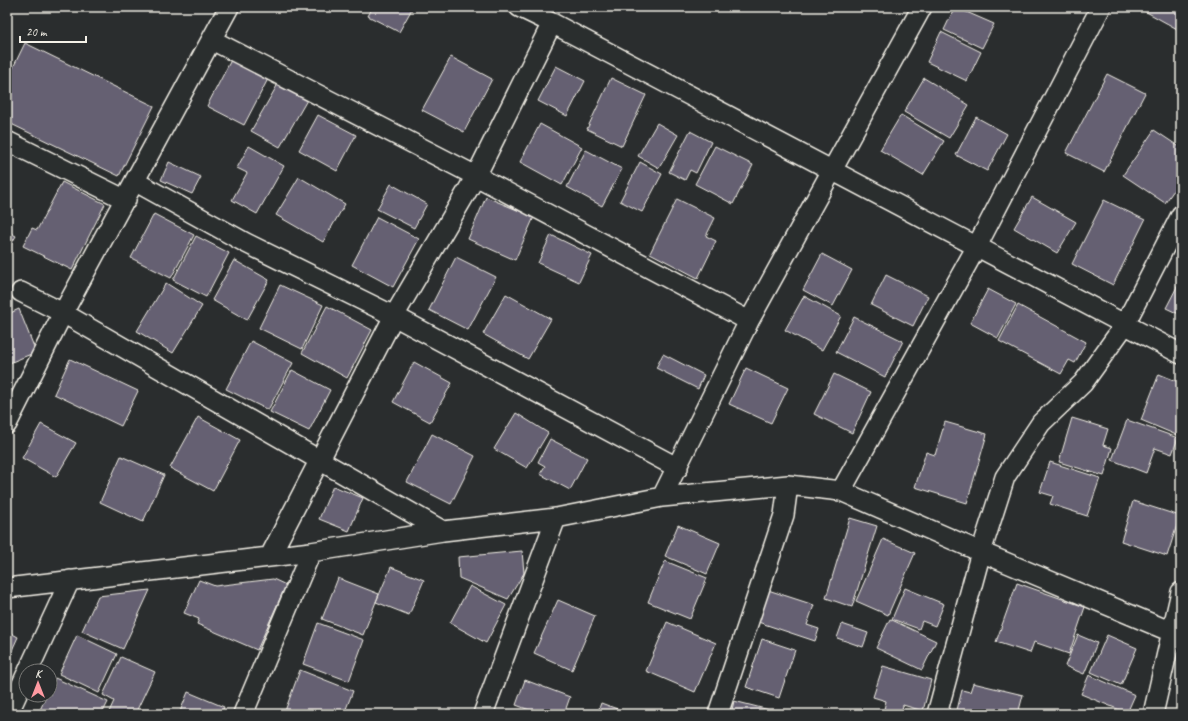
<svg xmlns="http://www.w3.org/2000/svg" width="1188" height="721" viewBox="0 0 1188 721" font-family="Caveat,sans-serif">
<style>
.building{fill:#656072;stroke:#f4f1e8}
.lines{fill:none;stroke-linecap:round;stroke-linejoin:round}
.minor-casing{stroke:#f4f1e8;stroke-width:22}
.minor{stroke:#2a2d2e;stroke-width:19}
</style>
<rect width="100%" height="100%" fill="#2a2d2e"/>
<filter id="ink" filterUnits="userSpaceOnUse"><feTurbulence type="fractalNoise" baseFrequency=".025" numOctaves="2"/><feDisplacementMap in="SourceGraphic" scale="8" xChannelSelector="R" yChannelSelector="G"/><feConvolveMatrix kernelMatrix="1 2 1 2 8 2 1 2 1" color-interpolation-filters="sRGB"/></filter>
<g filter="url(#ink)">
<path class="building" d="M373,7H413L399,32L368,16Z
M955,7L994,24L982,48L944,30Z
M1142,7H1181V27L1179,30L1141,9Z
M941,32L981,52L967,81L927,62Z
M25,43L154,106L119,176L7,122V80Z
M451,57L492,79L464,132L422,110Z
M231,60L268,79L244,125L207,106Z
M556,66L585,81L567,116L538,101Z
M1107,74L1145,93L1104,172L1066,153Z
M611,78L646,95L622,146L587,129Z
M924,78L969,105L949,138L904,112Z
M278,84L307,100L280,147L251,131Z
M318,115L356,135L337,171L299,150Z
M901,115L944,141L923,175L880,150Z
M976,117L1007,134L987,171L956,155Z
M657,123L678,135L659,168L638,156Z
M540,124L582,147L562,185L520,162Z
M1154,130L1181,148V180L1165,203L1123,175Z
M690,131L711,142L696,173L690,170L685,180L669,172Z
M249,146L284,166L257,214L232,200L247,173L237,168Z
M715,146L753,165L733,204L695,184Z
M586,150L622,169L602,206L567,187Z
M169,162L201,177L192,194L161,180Z
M640,162L662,174L642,212L620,201Z
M299,177L345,204L323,242L276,215Z
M62,182L105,204L72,270L23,246L32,228L37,230Z
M391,184L427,204L414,228L377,209Z
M486,197L534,217L515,260L468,239Z
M1032,197L1076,222L1057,253L1014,228Z
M677,199L715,218L706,236L716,241L698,278L650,253Z
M1104,200L1145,220L1113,285L1072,264Z
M154,214L194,235L171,278L131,258Z
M377,217L419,239L393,287L352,265Z
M7,231L16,236L7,251Z
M551,235L592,255L579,282L538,263Z
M196,236L229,253L206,297L173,280Z
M822,254L852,270L833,306L803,290Z
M456,257L496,277L468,330L429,310Z
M234,260L269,280L247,320L212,300Z
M886,275L928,296L913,326L871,305Z
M1181,279V315L1166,308Z
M166,283L202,306L173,353L137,331Z
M280,285L323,305L302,349L259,328Z
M988,289L1016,304L998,338L970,323Z
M506,294L551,319L528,359L483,334Z
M804,296L841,316L822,350L785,330Z
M1018,305L1086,342L1075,363L1069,360L1061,374L999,341Z
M327,306L372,330L347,378L302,353Z
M19,309L36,352L7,364V311L8,314Z
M854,317L903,341L885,377L836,352Z
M251,341L293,363L268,410L226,389Z
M663,354L704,375L698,389L656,368Z
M70,359L138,391L121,426L54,394Z
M414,362L452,383L430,422L393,402Z
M746,368L788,388L771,423L729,404Z
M292,370L330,390L309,431L270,412Z
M834,374L871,392L852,433L814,414Z
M1159,374L1181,383V437L1141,420Z
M516,413L548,433L527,468L494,449Z
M198,417L240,440L213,491L170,468Z
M1072,418L1108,429L1103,445L1112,448L1104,476L1059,462Z
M1127,420L1178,438L1172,454L1155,448L1146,473L1112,460Z
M945,422L987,434L967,503L915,487L926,452L935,455Z
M41,424L76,443L56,477L22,458Z
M432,434L475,456L451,504L407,482Z
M550,439L587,458L570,490L540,474L545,466L538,462Z
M121,456L164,475L143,522L100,502Z
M1050,462L1100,478L1087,516L1050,504L1053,496L1040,492Z
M333,486L363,498L349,531L319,519Z
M1133,501L1180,516L1167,556L1121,541Z
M850,518L877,526L852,607L826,598Z
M678,525L720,543L707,574L665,556Z
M883,539L915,553L888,615L856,601Z
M522,551L524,573L508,599L459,578L458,557Z
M665,561L707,578L690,619L648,602Z
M391,567L424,580L409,615L376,602Z
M338,578L379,594L363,635L322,619Z
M273,579L286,585L257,650L197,624L199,619L184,613L199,580L215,586Z
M1017,583L1085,607L1069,654L1034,642L1030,653L996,642Z
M470,586L506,605L486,643L450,623Z
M905,588L944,604L935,626L922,621L919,629L892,619Z
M150,590L123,649L82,631L98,596Z
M768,590L814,605L807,625L819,629L815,641L758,622Z
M558,600L595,616L572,670L534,653Z
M890,619L936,641L922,670L876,648Z
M667,622L716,643L695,692L646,671Z
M318,623L364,640L349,681L303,664Z
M842,624L868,633L863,647L837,638Z
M7,631L18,637L7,661Z
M77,635L117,654L99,693L59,674Z
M1078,635L1097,643L1084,674L1065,666Z
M1107,635L1137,648L1121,685L1091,672Z
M762,639L795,650L779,698L746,687Z
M121,657L155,672L135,714H108L114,701L103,695Z
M883,666L931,680L923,711L903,705L901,714L884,709L886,701L873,697Z
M300,670L353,691L344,714H294L285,711Z
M1089,675L1135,695L1127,713L1081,694Z
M55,678L108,702L102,714H38L47,695H50V688Z
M525,680L570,697L564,714H540L516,705Z
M973,683L1023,695L1018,714H956L962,690L970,692Z
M188,692L224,707L221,714H179Z
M734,701L781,713V714H731Z
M601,703L620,710L619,714H597Z"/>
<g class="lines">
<defs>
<path id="minor" d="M519,7L552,23L1181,354
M212,40L476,176L749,321
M7,141L126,200
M136,182L246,243L394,316L678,468
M21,292L63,313L443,531
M7,424L63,313L229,7
M841,491L977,246L1101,7
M662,497L749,321L922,7
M270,556L394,316L476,176L552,23
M7,588L311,552L443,531L556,518L662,497L788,485L841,491L981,552L1181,636
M28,671L70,580
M8,714L26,675
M243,714L311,552
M483,714L556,518
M718,714L784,515L788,485
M937,714L981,552L1005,477L1041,423L1083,383L1124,326L1181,215
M1153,714L1181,592"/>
</defs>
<use href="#minor" class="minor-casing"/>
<use href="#minor" class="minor"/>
</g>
</g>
<rect width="1188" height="721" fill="none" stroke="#2a2d2e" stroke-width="24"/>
<rect x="12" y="12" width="1164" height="697" fill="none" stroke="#f4f1e8" stroke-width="1.5" filter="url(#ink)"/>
<g transform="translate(38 683)"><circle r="19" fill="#2a2d2e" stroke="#7b7b78"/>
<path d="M0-3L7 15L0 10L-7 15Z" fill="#ff9aa2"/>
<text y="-6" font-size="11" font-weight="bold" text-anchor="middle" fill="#f4f1e8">K</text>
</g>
<path d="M20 36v6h66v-6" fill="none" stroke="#f4f1e8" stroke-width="2"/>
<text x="26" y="36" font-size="12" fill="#f4f1e8" stroke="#2a2d2e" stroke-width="3" paint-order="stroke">20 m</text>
</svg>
